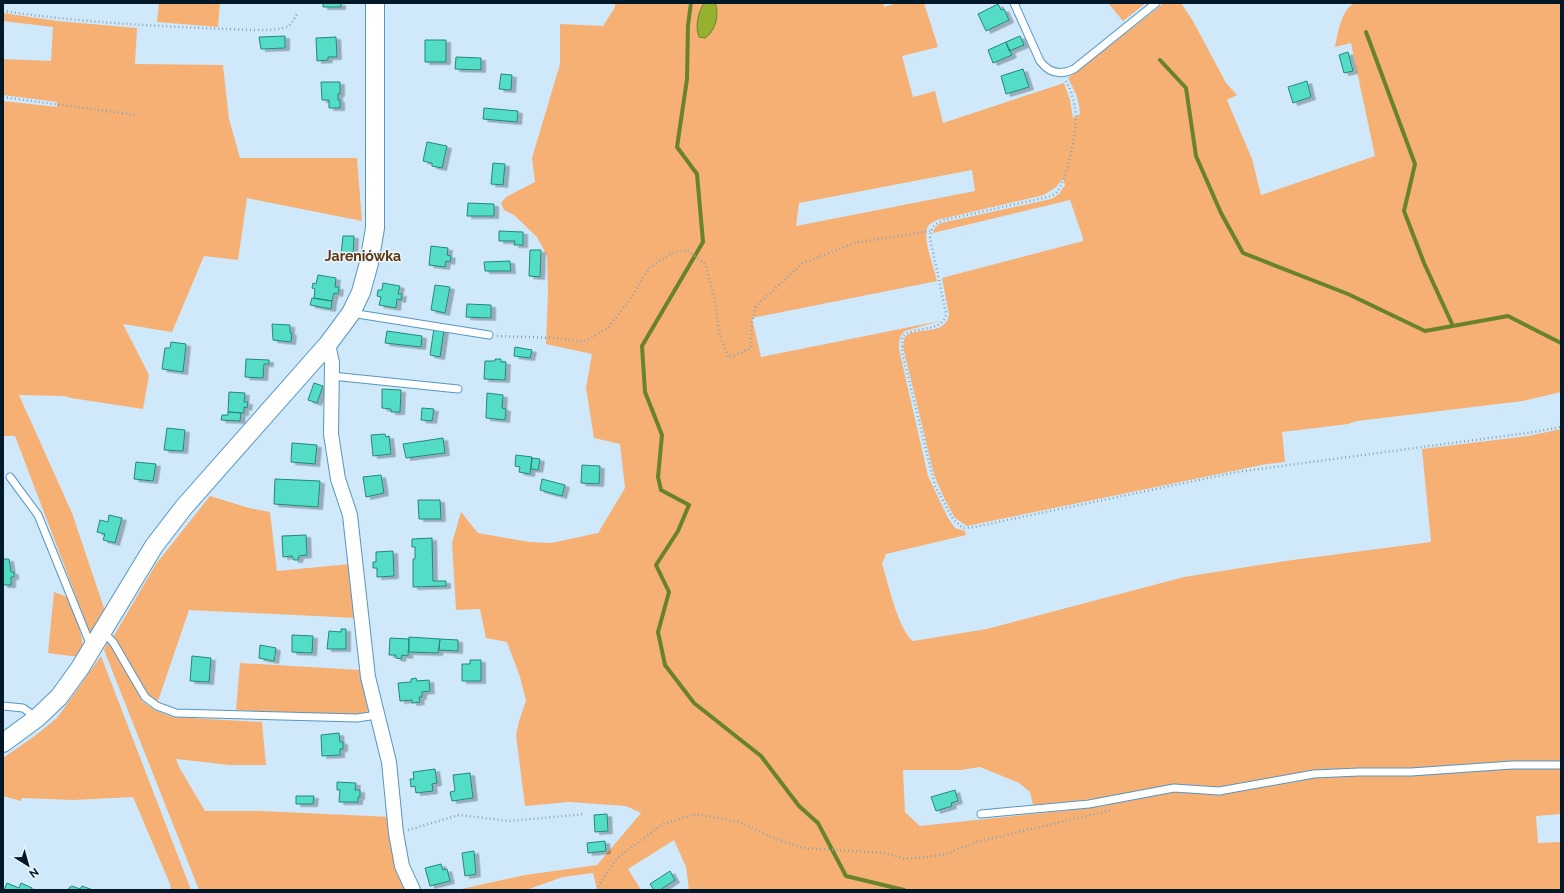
<svg xmlns="http://www.w3.org/2000/svg" width="1564" height="893" viewBox="0 0 1564 893" font-family="Raleway,sans-serif">
<style>
.green{fill:#f7b074;fill-rule:evenodd}
.water{fill:#96b12e;stroke:#69832c}
.lines{fill:none;stroke-linecap:round;stroke-linejoin:round}
.stream{stroke:#69832c;stroke-width:4}
.building{fill:#52dcc6;stroke:#248879;filter:url(#shadow)}
.service-casing{stroke:#5796c2;stroke-width:9}
.minor-casing{stroke:#5796c2;stroke-width:16}
.tertiary-casing{stroke:#5796c2;stroke-width:20}
.path{stroke:#8ca5b6;stroke-width:2.5;stroke-dasharray:1 3;stroke-linecap:butt}
.service{stroke:#fff;stroke-width:7}
.minor{stroke:#fff;stroke-width:14}
.tertiary{stroke:#fff;stroke-width:18}
.labels{text-anchor:middle;dominant-baseline:central;stroke-width:3;stroke-linejoin:round;paint-order:stroke}
.quarter-label{font-size:14px;font-weight:bold;fill:#5e350a;stroke:#e7f4fd}
</style>
<defs>
<filter id="shadow"><feDropShadow dx="4.5" dy="2.5" stdDeviation="0" flood-color="#0004"/></filter>
</defs>
<rect width="100%" height="100%" fill="#cfe9fb"/>
<path class="green" d="M159,3H220L218,27L157,22Z
M615,3H883L884,7L897,3H924L938,47L902,56L913,97L935,91L943,123L1064,83L1070,100L1073,118L1080,114L1079,105L1076,94L1068,78L1164,3H1181L1193,21L1226,83L1237,95L1227,100L1252,159L1261,195L1375,156L1351,43L1335,47C1338,33 1341,11 1354,3H1561V392L1523,401L1357,421L1348,424L1282,432L1285,462L1267,464L967,526L955,518L945,500L934,475L903,347C904,343 903,340 905,337C914,326 945,337 949,315L942,278L1083,241V238L1070,200L933,233C934,228 936,226 941,223L1051,199L1059,194L1065,185L1063,179L1056,187L1044,195L937,220C933,222 929,224 927,228C923,240 934,268 937,281L752,318L761,357L940,321L905,331C899,336 899,341 899,349L928,476L948,518L955,528L965,531L966,535L886,554L882,564C888,582 898,630 913,641L987,629L1184,577L1285,561L1431,542L1422,449L1528,436L1561,429V761L1533,762L1419,775L1515,768H1561V814L1536,816L1538,843L1561,842V890H689L686,867L674,840L628,869L641,890H597L593,873L563,877L526,890H457L525,875L597,865L641,813L626,806L569,802L525,806L516,735L519,721L526,701L520,677L507,642L486,638L480,609L456,610L452,543L461,512L478,533L529,542L551,543L598,533L625,488L620,444L594,438L586,388L592,354L546,344L548,293L547,256L537,237L514,215L504,210L501,203L506,197L535,182L532,158L560,64V24L603,26L615,7ZM972,170L975,191L796,226L799,203ZM980,767L1019,783L1030,792L1033,805L1105,798L1174,784L1193,787L1088,808L920,826L905,812L903,770H961Z
M1108,3H1146L1123,21Z
M3,13L57,21L137,28L135,64L223,65L229,119L240,158H357L362,221L247,198L238,260L204,256L172,332L123,324L149,375L143,409L71,398L64,396L19,395L72,513L106,614L91,636L15,436H3V101L57,107V102L3,95V59L51,61L53,27L3,21Z
M210,496L249,508L270,512L277,571L350,564L356,618L189,610L158,701L150,697L115,641L112,639L156,564Z
M54,592L67,597L78,621L83,645L79,657L48,653Z
M107,643L111,645L131,677L142,701L156,711L173,717L262,722L266,765H230L176,759L179,767L205,811H261L391,817L407,890H199L104,650Z
M101,656L191,890H171L170,884L133,797L73,800L22,798L21,801L3,796V758L36,735L57,718Z
M240,663L361,670L368,711L358,716L236,710Z"/>
<path class="water" d="M704,3H715C720,14 715,32 705,38L699,37C695,27 698,12 704,3Z"/>
<g class="lines">
<path class="stream" d="M691,3L688,25L687,79L677,147L697,174L703,242L642,346L645,392L662,435L658,477L661,490L689,505L678,531L656,565L669,592L658,632L665,665L694,703L761,756L799,806L818,823L846,876L904,890
M1366,32L1415,164L1404,211L1424,263L1453,326
M1160,60L1186,88L1196,156L1221,213L1243,253L1348,294L1425,331L1508,316L1561,343"/>
</g>
<path class="building" d="M323,3H341V7H323Z
M998,4L1001,10L1004,9L1009,20L986,31L978,14Z
M285,36V48L261,49L259,37Z
M1020,36L1024,45L1009,51L1006,42Z
M336,37L337,57H328V60L317,61L316,38Z
M425,40H446V62H425Z
M1006,42L1012,55L993,63L988,50Z
M1348,52L1353,71L1344,73L1339,55Z
M456,57L481,58V70L455,69Z
M1023,69L1029,87L1006,94L1001,76Z
M501,74L512,75L511,90L499,89Z
M1307,81L1311,97L1293,103L1288,87Z
M321,82H340V94H338V100H340V108H329V100H322Z
M484,108L518,111L517,122L483,119Z
M427,142L447,146L442,168L432,166V163L423,161Z
M493,163L505,164L503,185L491,184Z
M468,203L494,204V216H467Z
M499,231L523,232V245H514L515,241H499Z
M343,236H354L353,255L341,254Z
M431,246L448,248L447,255L451,256L450,262L446,261L445,267L429,265Z
M530,250H541L540,277L529,276Z
M510,261L511,271H485L484,262Z
M318,275L336,278L335,287H339L338,294L334,293L332,301L314,298L315,289L312,288L313,283L316,284Z
M383,283L400,286L398,294H402L401,300L397,299L396,308L379,305L381,297L377,296L378,290H382Z
M435,285L450,287L445,313L431,310Z
M312,298L332,301L331,309L310,305Z
M467,304L491,305V318L466,317Z
M272,324L290,325V333H292L291,342L273,340Z
M434,328L444,330L440,357L430,355Z
M387,331L422,336L421,347L385,343Z
M171,342L186,344L183,372L162,369L165,348H170Z
M515,347L532,350L530,358L514,356Z
M246,359L269,360V364H264L263,378L245,377Z
M495,359H501V362H506L505,380L484,379L485,361H495Z
M314,383L323,386L317,403L308,400Z
M382,389L401,390L400,412H391V409L382,408Z
M229,392L245,393L244,402H248L247,408L244,407V413L228,412Z
M487,393L503,395L502,408L506,409L505,420L486,418Z
M422,408L434,409L432,421L421,420Z
M228,412L241,413L240,421L221,420L222,415H228Z
M167,428L185,430L183,451L164,450Z
M385,434L386,437L389,436L391,454L373,456L371,435Z
M443,438L445,453L406,458L403,444Z
M292,443L317,445L315,464L291,462Z
M516,455L532,457L530,474L519,472L520,467L515,466Z
M532,458L540,459L538,470L531,469Z
M136,462L156,464L153,481L134,479Z
M582,465L600,466L599,484L581,483Z
M381,475L384,493L366,497L363,477Z
M275,479L320,481L318,507L274,504Z
M542,479L565,485L562,496L540,490Z
M418,500H440L441,519H419Z
M109,515L122,518L115,543L103,540L105,534L97,532L100,520L108,522Z
M306,535L307,555L299,556L298,560H294L292,556L283,557L282,536Z
M432,538L433,581H446V586L413,587V559H415V547H412V539Z
M393,551L394,576L377,577V568H373V562H376V552Z
M3,559H9L11,572H14V577H11V585H3Z
M341,629H346V649H327L329,631L341,632Z
M292,635L313,636L312,653L292,652Z
M409,637L440,639L438,653L409,652Z
M390,638L409,639L408,656L402,655L401,659L396,658V655H389Z
M440,639L458,640V651L439,650Z
M260,645L276,648L274,661L259,658Z
M192,656L211,658L209,682L190,681Z
M470,660H481V681H462V664H470Z
M416,678L417,681L429,680L430,691L422,692V697H419L420,702L412,703V700L400,701L398,683L411,682V679Z
M339,733L340,742H343V749H340V755L322,756L321,735Z
M435,769L437,783L432,784L433,791L416,793L415,786L411,787L410,779H414L413,772Z
M470,773L473,798L452,801L450,792L455,791L453,775Z
M337,782L356,783L355,790H360V797H358V802H339L340,790H337Z
M955,790L958,801L951,803L952,806L936,811L931,797Z
M296,796H314L313,804H296Z
M607,814L608,831L595,832L594,815Z
M605,841L606,851L588,853L587,843Z
M474,851L476,874L465,876L462,853Z
M441,864L443,870L447,869L450,881L430,886L425,868Z
M670,871L675,880L660,890H654L650,884Z
M7,883L19,888L21,883L32,888L31,890H4Z
M72,886L80,889L82,886L93,890H68L69,888Z"/>
<g class="lines">
<defs>
<path id="service" d="M1014,3L1040,61C1049,73 1060,76 1074,69L1156,3
M351,313L489,335
M332,376L458,389
M10,477L38,515L91,646
M102,631L113,642L145,697L157,706L176,713L357,718L377,715
M3,706L23,708L37,718
M981,814L1089,804L1174,788L1219,791L1314,774L1359,772H1411L1512,765H1561"/>
<path id="minor" d="M328,344L332,363L331,434L338,479L350,515L368,677L389,762L396,833L402,866L413,890"/>
<path id="tertiary" d="M3,743L37,718L59,697L80,668L154,546L184,507L328,344L351,313L361,292L369,263L375,228V3"/>
</defs>
<use href="#service" class="service-casing"/>
<use href="#minor" class="minor-casing"/>
<use href="#tertiary" class="tertiary-casing"/>
<path class="path" d="M3,11C77,22 152,26 227,29C241,29 276,33 288,26C293,23 295,17 298,12
M1066,81C1072,92 1075,104 1076,117C1077,130 1066,182 1057,192C1054,195 1048,197 1043,198L944,220C934,224 931,227 930,238L946,313C945,333 914,325 902,337V352L935,486L953,519L963,528L974,527L1237,472L1534,432L1561,427
M3,97L135,115
M497,336L556,338L583,342L608,328L633,295L649,268L672,253L687,250L705,264L714,297L720,336L729,358L751,348L752,322L756,306L803,263L854,243L930,231
M408,830L459,815L510,821L585,814
M596,890L617,858L663,824L696,814L740,822L771,837L803,848L884,853L906,859L943,855L976,842L1112,810"/>
<use href="#service" class="service"/>
<use href="#minor" class="minor"/>
<use href="#tertiary" class="tertiary"/>
</g>
<g class="labels">
<g class="quarter-label">
<text x="363" y="256">Jareniówka</text>
</g>
</g>
<rect width="1564" height="893" fill="none" stroke="#001828" stroke-width="8"/>
<g transform="translate(28 865) rotate(143)" stroke="#e7f4fd" stroke-width="3" paint-order="stroke">
<path d="M0-3L7 15L0 10L-7 15Z" fill="#001828"/>
<text y="-6" font-size="11" font-weight="bold" text-anchor="middle" fill="#001828">N</text>
</g>
</svg>
